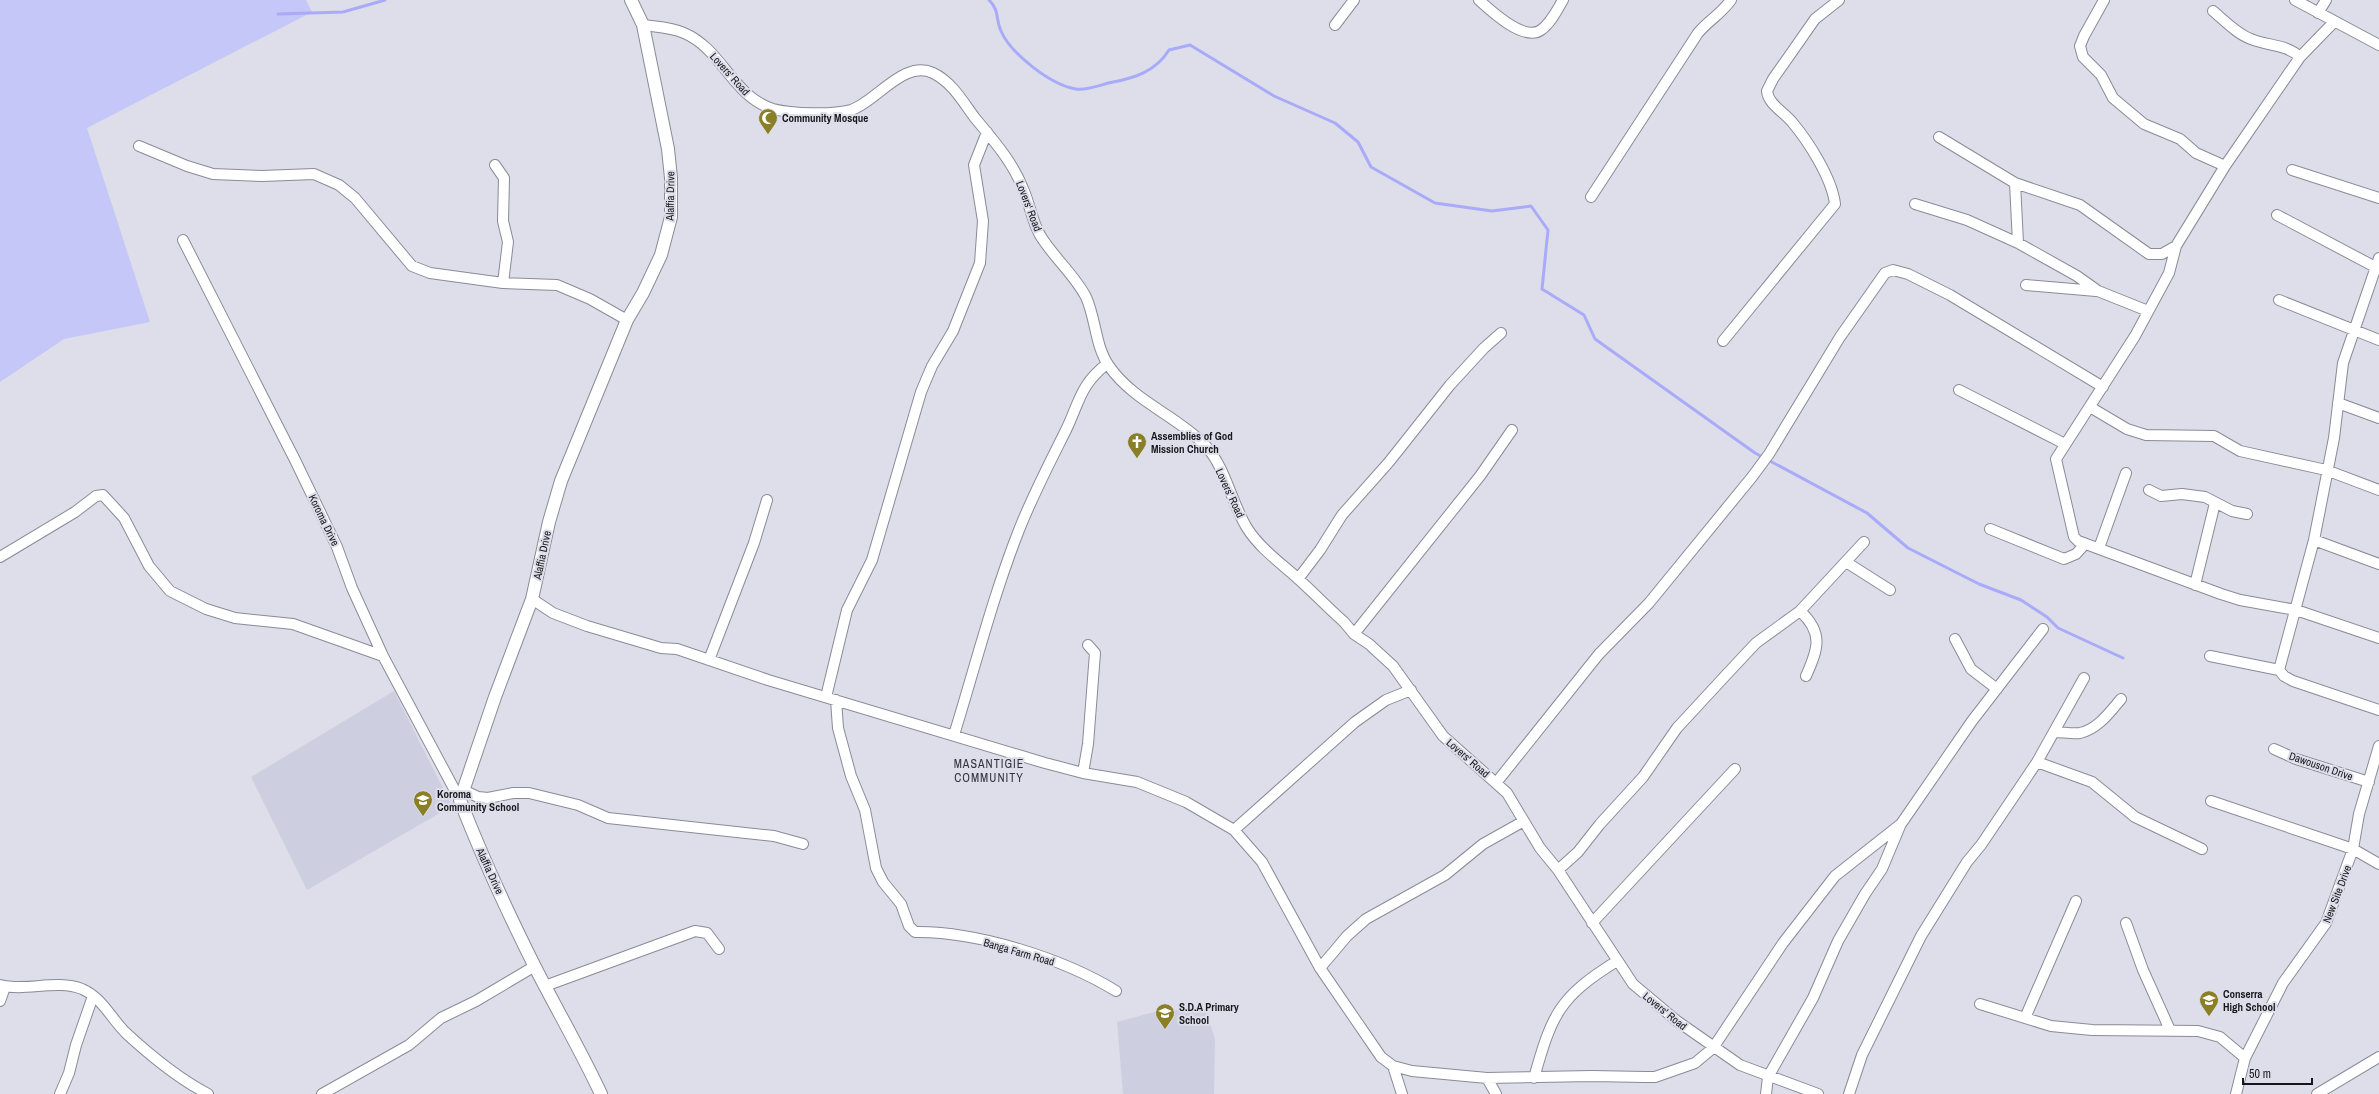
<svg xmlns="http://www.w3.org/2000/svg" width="2379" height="1094" viewBox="0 0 2379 1094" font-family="'Archivo Narrow',sans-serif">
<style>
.built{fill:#cdcfe1}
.green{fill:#c4c7f7}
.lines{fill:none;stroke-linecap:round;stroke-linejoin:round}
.stream{stroke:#a9abf8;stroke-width:3}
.minor-casing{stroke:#8a8b96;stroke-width:12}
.tertiary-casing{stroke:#8a8b96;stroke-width:14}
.minor{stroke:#fff;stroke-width:10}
.tertiary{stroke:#fff;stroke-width:12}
.labels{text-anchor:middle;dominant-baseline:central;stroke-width:4;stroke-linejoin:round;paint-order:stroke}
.street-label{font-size:11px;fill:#17171b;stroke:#dddeea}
.poi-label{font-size:11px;font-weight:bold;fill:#17171b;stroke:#dddeea;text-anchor:start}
.neighbourhood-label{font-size:12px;letter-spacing:1px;fill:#31323a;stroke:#dddeea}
</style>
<rect width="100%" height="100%" fill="#dddeea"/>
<path class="built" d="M394,691L452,806L307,890L251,777Z
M1205,1008L1215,1039L1214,1094H1123L1117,1022L1158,1011Z"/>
<path class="green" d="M0,0H306L312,12L87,128L150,322L64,339L0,382Z"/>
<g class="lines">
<path class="stream" d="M989,0C1000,11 995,18 1001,31C1011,54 1051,85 1076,89C1087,91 1102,84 1113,82C1135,78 1156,71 1169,50L1190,45L1274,96L1335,123L1358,142L1371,167L1435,203L1492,211L1531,206L1548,230L1542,289L1584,315L1595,339L1755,453L1867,513L1908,548L1979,584L2021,600L2047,617L2058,628L2123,658
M278,14L343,12L385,0"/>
<defs>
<path id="minor" d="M1479,0C1491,11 1524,42 1541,30C1551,23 1557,10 1563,0
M2104,0L2084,36L2080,46L2083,57L2101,75L2113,98L2144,124L2180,139L2196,153L2225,166
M2295,0L2379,45
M2213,11C2225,21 2237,34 2251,39C2268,46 2286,44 2300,57
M2318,13L2326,0
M643,25C657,27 671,27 684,33C722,49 733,97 773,109C792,114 833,115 851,110C876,102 904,59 933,73C952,82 963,102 975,118C994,141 1013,162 1024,191C1030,205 1032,221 1040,235C1053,257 1074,274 1086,297C1096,319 1095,346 1109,366C1134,402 1176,415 1205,445C1226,468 1231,502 1247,528C1259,547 1278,561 1295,576C1312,591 1327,607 1344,622L1354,634L1369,644L1393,666L1443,736L1507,793L1540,848L1558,870L1633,984L1677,1021L1740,1065L1818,1094
M1335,25L1354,0
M1939,137L2015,183L2080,205L2149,254H2162L2176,246L2225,166L2300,57L2334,22
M139,146L187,166L213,174L262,176L314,174L339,185L355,198L412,266L430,273L503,283L557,285L590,299L627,320
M495,165L504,178L503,221L508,242L503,283
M2292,170L2379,198
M2015,183L2018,243
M1591,197L1698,33C1709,20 1720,15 1731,0
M1915,204L1967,220L2018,243L2077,276L2098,291L2148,311
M2277,215L2379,269
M183,240L295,460L337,547L352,588L383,656L460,800
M2176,246L2169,273L2135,336L2056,459L2074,537L2078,541L2221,594L2240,600L2296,610L2379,638
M2379,258L2343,363L2334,438L2314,540L2279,670L2284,676L2293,681L2379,710
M2026,285L2096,291
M2279,300L2379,340
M1723,341L1835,204C1832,178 1808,141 1792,122C1784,112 1768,104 1767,91L1773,79L1815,19L1839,0
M1959,390L2065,444
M2338,403L2379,418
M2090,407L2127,429L2146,435L2214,436L2240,451L2326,470L2379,490
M2149,490L2161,496L2182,494L2205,497L2232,511L2247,514
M1990,529L2064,559L2076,554L2085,544
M2314,540L2379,564
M2099,548L2126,473
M0,557L75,512L96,496L103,495L124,518L149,566L170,591L206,609L235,618L293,624L383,656
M1846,562L1890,590
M1298,579L1320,550L1342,515L1389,462L1450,385L1484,348L1501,333
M2195,585L2215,503
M532,599L553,613L587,626L661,648L677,649L768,680L1045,763L1083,773L1137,782L1186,802L1234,830L1262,862L1320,968L1381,1057L1393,1066L1412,1071L1487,1078L1592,1076L1645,1077H1655L1695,1063L1713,1048L1783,943L1835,876L1901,824L1972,721L2043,629
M1800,611C1824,633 1818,649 1806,676
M1354,634L1480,476L1512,430
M1955,639L1971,669L1997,689
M2210,656L2279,670
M709,660L754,543L767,500
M826,697L847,610L872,560L921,392L932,366L953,331L980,263L983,221L974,165L987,132
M836,700L838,728L851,776L865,810L876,868L883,882L901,904L909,926L915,932C977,931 1064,959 1116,991
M2054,732C2062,732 2072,734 2080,733C2098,729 2110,712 2121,699
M954,735C975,667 993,596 1019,530C1032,497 1048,466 1064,434C1079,405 1079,385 1107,364
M2274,749L2296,759L2369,782
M2037,762L2092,782L2135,817L2202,849
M1083,773L1088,744L1095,653L1088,645
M1496,783L1599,654L1649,603L1752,477L1769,454L1840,337L1885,273L1893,270L1908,274L1950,295L2103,387
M463,790L478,797L488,798L513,793H529L578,805L608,818L774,836L803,844
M2211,801L2353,849L2379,864
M1234,830L1355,722L1386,700L1411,690
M1558,870L1578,852L1600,824L1643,777L1677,728L1726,675L1756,643L1800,611L1864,542
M1592,923L1735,769
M2126,923L2143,970L2170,1030
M1320,968L1347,936L1366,919L1445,875L1483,844L1524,821
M0,985C26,992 56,979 82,989C103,998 111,1019 127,1034C151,1056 179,1079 208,1094
M545,986L695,931L707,933L719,949
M0,1001L5,987
M1980,1004L2051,1026L2092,1030L2198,1031L2220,1037L2245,1058
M2025,1018L2076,901
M1393,1066L1402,1094
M1487,1078L1496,1094
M1534,1078C1552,1014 1559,997 1617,961
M60,1094L69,1073L76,1045L93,996
M322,1094L409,1045L441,1018L476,1001L535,966
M1766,1094L1768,1077L1813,998L1838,941L1865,894L1882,869L1900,826
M1849,1094L1862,1055L1921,936L1967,862L1981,845L2037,762L2084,678
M2236,1094L2245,1058L2283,983L2326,923L2353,849L2359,814L2379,746
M2317,1094L2379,1057"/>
<path id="tertiary" d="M601,1094C581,1051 557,1010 535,967C508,913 482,857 460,800L495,697L532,599L549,522L561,481L627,320L643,293L661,255L671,217V178L668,149L643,25L631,0"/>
</defs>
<use href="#minor" class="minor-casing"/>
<use href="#tertiary" class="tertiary-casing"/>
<use href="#minor" class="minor"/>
<use href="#tertiary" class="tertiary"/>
</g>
<defs>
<symbol id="mosque-pin" viewBox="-11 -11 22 30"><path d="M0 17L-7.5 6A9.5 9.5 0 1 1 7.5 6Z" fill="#8a7f26" stroke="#dddeea"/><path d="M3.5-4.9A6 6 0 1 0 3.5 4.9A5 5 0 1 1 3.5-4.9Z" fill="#fff"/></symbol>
<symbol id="church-pin" viewBox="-11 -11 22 30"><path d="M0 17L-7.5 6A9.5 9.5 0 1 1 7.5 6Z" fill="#8a7f26" stroke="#dddeea"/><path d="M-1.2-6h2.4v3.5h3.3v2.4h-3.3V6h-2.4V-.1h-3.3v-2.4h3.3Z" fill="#fff"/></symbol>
<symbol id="school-pin" viewBox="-11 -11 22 30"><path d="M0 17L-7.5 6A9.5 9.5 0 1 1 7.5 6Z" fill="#8a7f26" stroke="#dddeea"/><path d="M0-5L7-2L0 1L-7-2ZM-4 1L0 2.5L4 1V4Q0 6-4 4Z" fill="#fff"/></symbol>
</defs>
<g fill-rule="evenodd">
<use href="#mosque-pin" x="757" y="107" width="22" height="30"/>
<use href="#church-pin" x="1126" y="431" width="22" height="30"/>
<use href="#school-pin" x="412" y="789" width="22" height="30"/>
<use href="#school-pin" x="2198" y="989" width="22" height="30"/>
<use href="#school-pin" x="1154" y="1002" width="22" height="30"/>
</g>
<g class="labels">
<g class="street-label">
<text transform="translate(730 74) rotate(48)">Lovers' Road</text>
<text transform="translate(670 196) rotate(-89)">Alaffia Drive</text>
<text transform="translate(1029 206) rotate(69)">Lovers' Road</text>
<text transform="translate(1230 493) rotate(65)">Lovers' Road</text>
<text transform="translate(324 520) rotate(64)">Koroma Drive</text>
<text transform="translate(542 555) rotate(-78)">Alaffia Drive</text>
<text transform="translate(1468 758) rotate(41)">Lovers' Road</text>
<text transform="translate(2321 766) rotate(19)">Dawouson Drive</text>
<text transform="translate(490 871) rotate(65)">Alaffia Drive</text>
<text transform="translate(2337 894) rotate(-69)">New Site Drive</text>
<text transform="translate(1019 952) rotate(16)">Banga Farm Road</text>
<text transform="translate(1665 1011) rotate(39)">Lovers' Road</text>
</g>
<g class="poi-label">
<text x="782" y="118">Community Mosque</text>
<text x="1151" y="436">Assemblies of God<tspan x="1151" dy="13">Mission Church</tspan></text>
<text x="437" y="794">Koroma<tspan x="437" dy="13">Community School</tspan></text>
<text x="2223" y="994">Conserra<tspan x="2223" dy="13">High School</tspan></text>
<text x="1179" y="1007">S.D.A Primary<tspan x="1179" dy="13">School</tspan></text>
</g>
<g class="neighbourhood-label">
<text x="989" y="764">MASANTIGIE<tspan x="989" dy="14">COMMUNITY</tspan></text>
</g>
</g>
<path d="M2243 1078v6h69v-6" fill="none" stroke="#17171b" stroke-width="2"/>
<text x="2249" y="1078" font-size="12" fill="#17171b" stroke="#dddeea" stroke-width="3" paint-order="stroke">50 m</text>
</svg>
